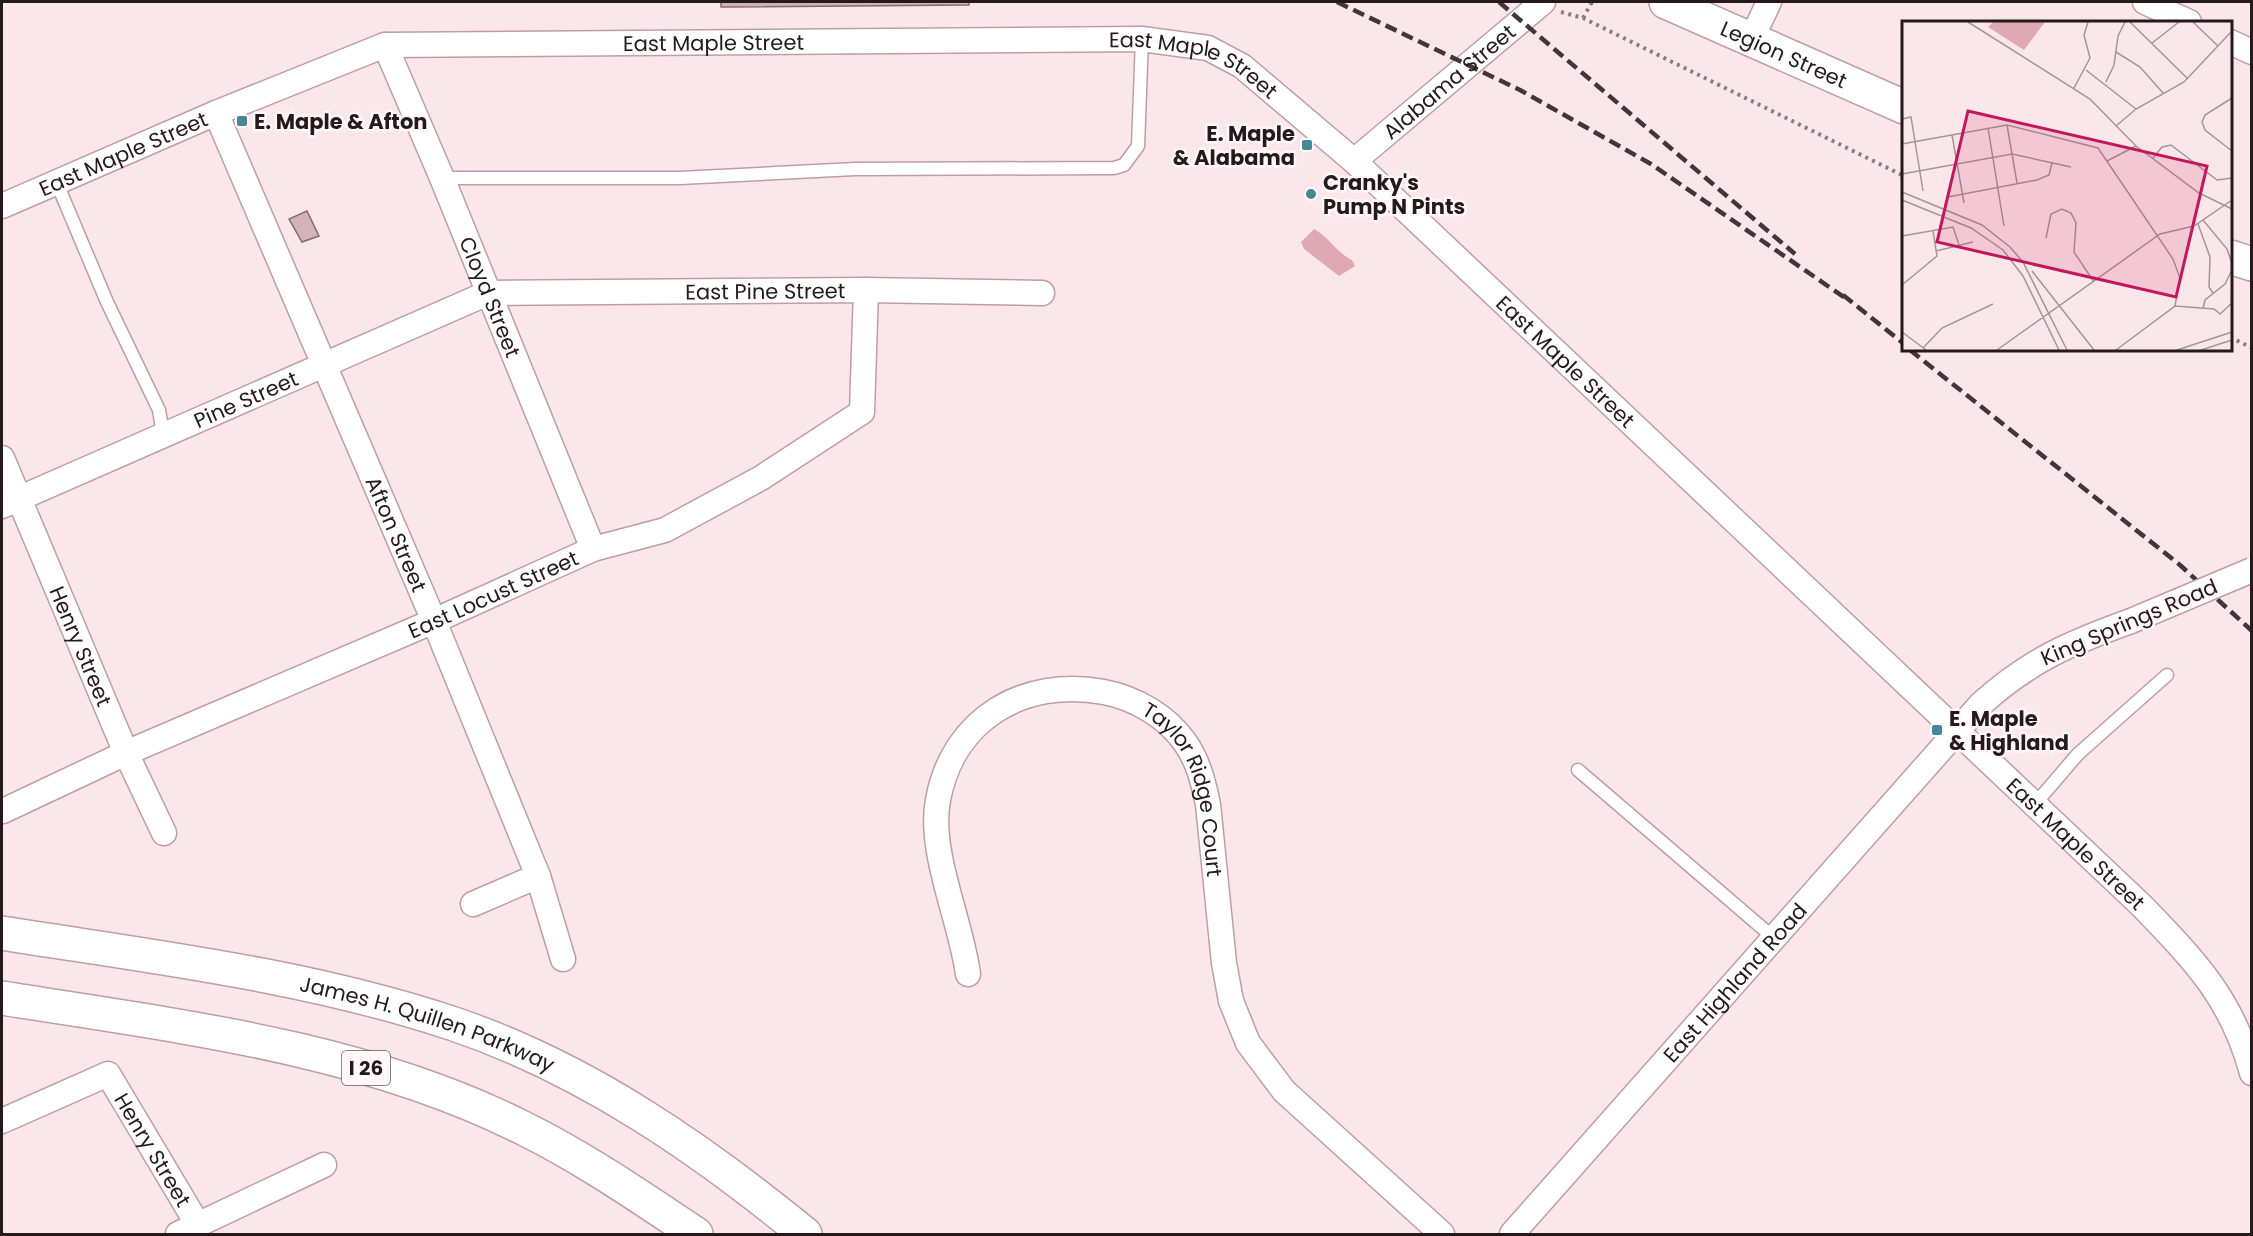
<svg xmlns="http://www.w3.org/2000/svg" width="2253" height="1236" viewBox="0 0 2253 1236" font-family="Poppins,sans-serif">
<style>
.green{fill:#dfa8b3}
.building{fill:#d3b3b9;stroke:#86696f;stroke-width:1.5}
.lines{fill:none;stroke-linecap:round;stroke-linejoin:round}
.lane-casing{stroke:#be9ea4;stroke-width:15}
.street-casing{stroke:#be9ea4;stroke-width:27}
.secondary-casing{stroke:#be9ea4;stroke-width:36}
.highway-casing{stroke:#be9ea4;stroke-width:36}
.path{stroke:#8c7c7f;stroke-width:4;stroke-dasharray:3 4.5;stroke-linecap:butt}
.lane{stroke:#fff;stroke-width:12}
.street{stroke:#fff;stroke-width:24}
.secondary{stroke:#fff;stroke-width:33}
.highway{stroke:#fff;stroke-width:33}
.rail{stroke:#433639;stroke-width:4.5;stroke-dasharray:12 6;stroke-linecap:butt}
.street-bridge-casing{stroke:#be9ea4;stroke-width:27;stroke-linecap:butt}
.street-bridge{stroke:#fff;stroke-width:24}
.poi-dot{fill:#458898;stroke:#fff8f9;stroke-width:2}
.labels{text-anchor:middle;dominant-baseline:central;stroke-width:5;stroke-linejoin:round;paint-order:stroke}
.shield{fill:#fff8f9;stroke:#665c5e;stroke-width:1.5}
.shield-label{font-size:20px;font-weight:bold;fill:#25191c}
.street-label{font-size:21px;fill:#25191c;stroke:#fff8f9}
.poi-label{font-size:21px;font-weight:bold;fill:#25191c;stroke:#fff8f9;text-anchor:start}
.inset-road{fill:none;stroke:#a59598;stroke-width:1.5}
.view{fill:#c2185b;fill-opacity:0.15;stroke:#c2185b;stroke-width:3}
.inset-edge{fill:none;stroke:#25191c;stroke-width:3}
</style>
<rect width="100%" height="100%" fill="#fbe7ea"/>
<path class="green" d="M1314,229C1329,237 1337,253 1352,260L1355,266L1339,276L1304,249L1301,242Z"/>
<path class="building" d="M721,2H969V5L721,7Z
M307,211L319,236L302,242L289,219Z"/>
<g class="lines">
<defs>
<path id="lane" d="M442,178H680L855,169L1114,168L1124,165L1138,146L1142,39
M56,181L107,302L159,410L163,434
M1578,770L1774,938
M2035,804L2078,754L2167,675"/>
<g id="street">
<path d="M2145,2L2189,22"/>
<path d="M1752,38L1769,2"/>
<path d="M2230,42L2252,52"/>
<path id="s1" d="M385,45L442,178L593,549"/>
<path id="s2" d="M216,113L434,621L538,876L563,959"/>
<path id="s3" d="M1354,161L1543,2"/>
<path id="s4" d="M2,206L216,113L385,45L1142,39L1208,48L1242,66L1354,161L2142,906C2194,960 2232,998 2252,1073"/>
<path id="s5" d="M2,458L126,753L164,833"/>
<path id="s6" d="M2,506L488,293L866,290L1042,293"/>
<path id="s7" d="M3,811L126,753L434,621L593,549L665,530L761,478L862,412L866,290"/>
<path d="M473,904L538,876"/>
<path id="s8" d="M968,974C961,921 928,851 938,800C953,718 1025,677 1104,692C1135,698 1166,716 1184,741C1198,760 1203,781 1208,804L1224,963L1231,1001L1248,1043L1284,1091L1442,1234"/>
<path id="s9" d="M2,1121L108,1074L198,1225"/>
<path d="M178,1234L324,1165"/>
<path id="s10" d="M1512,1234L1981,704C2030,660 2070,643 2131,621"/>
</g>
<g id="secondary">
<path id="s11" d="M1666,2L1904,107"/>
<path d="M2230,257L2252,264"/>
</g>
<g id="highway">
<path id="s12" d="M2,933C153,957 307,975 454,1024C584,1068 700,1148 805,1234"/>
<path d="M2,998C177,1026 362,1047 523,1128C584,1158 640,1197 696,1234"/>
</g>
</defs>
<use href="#lane" class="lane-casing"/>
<use href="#street" class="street-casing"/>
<use href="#secondary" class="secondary-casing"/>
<use href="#highway" class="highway-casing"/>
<path class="path" d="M1561,12L1583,18L1904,176
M1583,18L1592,2
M2230,337L2252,348"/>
<use href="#lane" class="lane"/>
<use href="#street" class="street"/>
<use href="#secondary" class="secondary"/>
<use href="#highway" class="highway"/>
<path class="rail" d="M1337,2L1520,90L1651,164L1848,300
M1499,2L1795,254
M1843,295L1904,344
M1910,350L2180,565L2252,631"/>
<defs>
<path id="street-bridge" d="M2131,621L2252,570"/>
</defs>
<use href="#street-bridge" class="street-bridge-casing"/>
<use href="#street-bridge" class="street-bridge"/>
</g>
<g class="poi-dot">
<rect x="236" y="115" width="12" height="12" rx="3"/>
<rect x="1301" y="139" width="12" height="12" rx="3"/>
<circle cx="1311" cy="194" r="6"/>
<rect x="1931" y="724" width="12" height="12" rx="3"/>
</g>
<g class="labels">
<rect class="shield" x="342" y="1051" width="48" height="34" rx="4.5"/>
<g class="shield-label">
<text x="366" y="1068">I 26</text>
</g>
<g class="street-label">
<text stroke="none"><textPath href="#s4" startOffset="744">East Maple Street</textPath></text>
<text stroke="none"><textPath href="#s11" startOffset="129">Legion Street</textPath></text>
<text stroke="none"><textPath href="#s4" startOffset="1230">East Maple Street</textPath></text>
<text stroke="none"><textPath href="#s3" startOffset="124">Alabama Street</textPath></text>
<text stroke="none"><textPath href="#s4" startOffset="132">East Maple Street</textPath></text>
<text stroke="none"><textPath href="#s6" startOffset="808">East Pine Street</textPath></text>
<text stroke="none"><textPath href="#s1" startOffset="273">Cloyd Street</textPath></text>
<text stroke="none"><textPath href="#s4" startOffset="1716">East Maple Street</textPath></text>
<text stroke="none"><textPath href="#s6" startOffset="266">Pine Street</textPath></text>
<text stroke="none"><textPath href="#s2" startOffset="458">Afton Street</textPath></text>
<text stroke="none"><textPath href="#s7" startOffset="536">East Locust Street</textPath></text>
<text transform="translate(2129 622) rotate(-23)">King Springs Road</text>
<text stroke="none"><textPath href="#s5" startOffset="204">Henry Street</textPath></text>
<text stroke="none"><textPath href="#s8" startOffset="540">Taylor Ridge Court</textPath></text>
<text stroke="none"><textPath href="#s4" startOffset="2418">East Maple Street</textPath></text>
<text stroke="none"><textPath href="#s10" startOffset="336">East Highland Road</textPath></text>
<text stroke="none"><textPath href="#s12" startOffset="436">James H. Quillen Parkway</textPath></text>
<text stroke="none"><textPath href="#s9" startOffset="204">Henry Street</textPath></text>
</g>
<g class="poi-label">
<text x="254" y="121">E. Maple &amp; Afton</text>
<text x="1295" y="133" text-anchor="end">E. Maple<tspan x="1295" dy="24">&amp; Alabama</tspan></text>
<text x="1323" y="182">Cranky's<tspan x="1323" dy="24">Pump N Pints</tspan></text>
<text x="1949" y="718">E. Maple<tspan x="1949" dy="24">&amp; Highland</tspan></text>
</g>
</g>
<g transform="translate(1902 21)">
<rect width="330" height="330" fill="#fbe7ea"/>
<path d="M91,1H143L122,29L86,6Z" fill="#dfa8b3"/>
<path class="inset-road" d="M66,1L188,78L234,125L297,172L330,188M228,1L286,58M291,1L316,25M250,22L277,1M214,31L238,46L261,72M184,49L234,88M204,61L212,44L216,15L223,1M172,67L188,37L182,14L186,1M330,77L303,94L300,101L303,109L330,130M0,98L9,96L21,170M105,104L115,162M214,105L234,88L282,61L330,10M86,107L102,205M50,114L62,182M0,123L105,104L196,127L271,238L278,257L273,285L214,329M251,137L260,126L269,124L315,159L330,157M205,140L234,125M0,153L110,133L169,146M0,171L80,204L108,226L121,241L165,329M46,176L135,159L147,154L150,142M0,179L69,207L101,229L121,255L157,329M301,199L325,228L330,243M296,203L308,236L307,266L311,272M0,215L51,206L57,224M144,217L149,193L160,188L169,192L174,202L172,231L192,261M34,230L71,221M130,250L192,329M0,264L35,235L31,210M273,285L312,288L318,293L330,282M301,288L303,279L323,263L330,249M0,311L24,329M21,327L40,307L91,283M95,329L258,213L292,205L330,179M275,329L330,311M299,329L330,319"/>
<path class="view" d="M66,90L305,145L274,276L35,221Z"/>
<rect width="330" height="330" class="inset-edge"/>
</g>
<rect width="2253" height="1236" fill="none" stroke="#25191c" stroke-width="6"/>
</svg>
